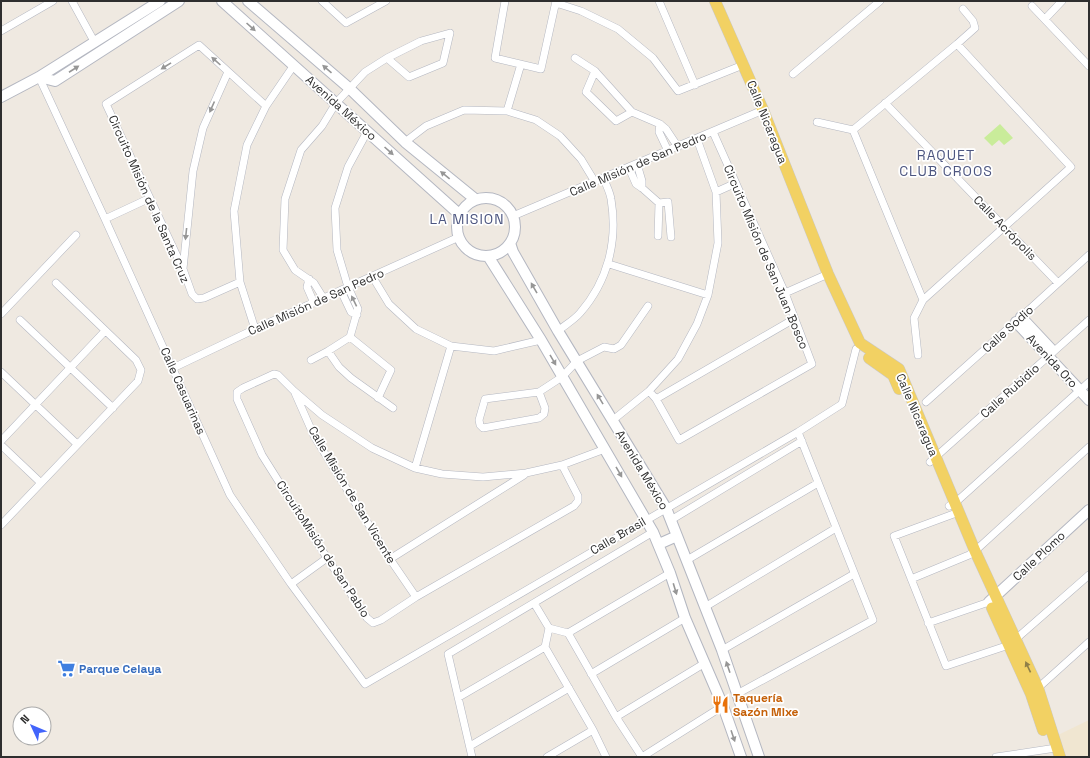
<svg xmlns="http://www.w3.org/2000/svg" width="1090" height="758" viewBox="0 0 1090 758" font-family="'Space Grotesk',sans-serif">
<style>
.education{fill:#f0e6d1}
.pitch{fill:#c9ec9a}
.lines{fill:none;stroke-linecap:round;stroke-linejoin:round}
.street-casing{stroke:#b4b7c1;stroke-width:8}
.secondary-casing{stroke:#b4b7c1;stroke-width:12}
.primary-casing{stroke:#c9c9c9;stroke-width:12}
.street{stroke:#fff;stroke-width:7}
.secondary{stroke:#fff;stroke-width:10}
.primary{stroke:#f2d163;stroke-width:11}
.oneway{fill:#969696}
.oneway2{fill:#908048}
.labels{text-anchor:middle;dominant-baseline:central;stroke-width:3.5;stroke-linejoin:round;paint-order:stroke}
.street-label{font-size:12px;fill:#2e2e2e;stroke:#fff}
.shop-label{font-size:12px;font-weight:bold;fill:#366cbe;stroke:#fff;text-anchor:start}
.food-label{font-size:12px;font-weight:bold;fill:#c56008;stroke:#fff;text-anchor:start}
.quarter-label{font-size:14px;letter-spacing:1px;fill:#4d5680;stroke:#fff}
</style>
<rect width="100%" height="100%" fill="#efe9e1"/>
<path class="education" d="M1089,720V757H1064L1056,736Z"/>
<path class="pitch" d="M1000,124L1013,138L1004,145L999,140L992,146L984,138Z"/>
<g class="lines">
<defs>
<path id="street" d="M72,1L95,43
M322,1L346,23L386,1
M505,1L495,58L541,69L556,1
M659,1L695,85
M556,3L581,11L618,29L653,58L678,91L743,65
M1032,6L1089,66
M1045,19L1062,1
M1,31L53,1
M575,58L595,71L632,112L660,124L666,129L678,147
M595,71L586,92L616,121L632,112
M793,74L880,1
M39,77L105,219L230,495L291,584L365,684L798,432L842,404L856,349
M885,103L1058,283
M507,111L521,64
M817,122L853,130
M660,124L659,132L668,151
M853,130L923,300
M853,130L957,44L975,28L973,21L963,9
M405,142L426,126L464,110L507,111L536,120L560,136L581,159L595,182
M637,164L642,181V188
M629,168L636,184L642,188L659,203L668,202L671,237
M716,192L736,183
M513,216L763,110
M105,219L150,198
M658,236L659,203
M609,264L708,295
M183,269L193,171L203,128L228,72
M372,276L389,304L416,329L451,346L494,351L541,340
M309,279L307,287L314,303
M240,282L204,298L197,299L192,294L183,269L106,104L199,45L266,106
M341,291L351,312L357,315
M785,293L828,274
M324,299L314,283L295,270L283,250L285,199L301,150L322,126L336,103L365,72L387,58L421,41L450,33L443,63L409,77L387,58
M1,314L76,235
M20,320L113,408
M255,329L240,282L234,211L247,145L266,106L294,65
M558,331C565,325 574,320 580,313C608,281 618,241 611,199C610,192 606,185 604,179
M350,337L391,370L378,398
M328,351L339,367L351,378L393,408
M918,355L914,318L923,300L1071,167L957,44
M311,360L328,351L350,337L358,309L348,287L337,250L335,208L348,167L367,132
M173,368L255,329L459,237
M1,372L77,444
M649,391L656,399L679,440L812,364L785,293L713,132
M539,392L545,408L544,414L539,418L483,428L480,425L479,420L485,399L539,392L562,377L577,361L604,347L614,349L621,345L648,306
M295,393L314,436L390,559L416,597
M656,399L794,319
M926,402L1021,317L1089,255
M613,420L649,391L678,359L697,324L708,295L718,243L716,192L697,139
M1,441L105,331
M1,445L40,482
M930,462L1089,320
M562,465L578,496V501L574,506L416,597L381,620L373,623L367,618L327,558L262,455L237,399V392L243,388L274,374L278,375L294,391L322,415L372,448L415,468L442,474L483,477L526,473L562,465L605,449
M415,468L451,346
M949,506L955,503L1089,382
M959,512L894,536L946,666L1009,645L1089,575
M671,520L802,441
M1,525L138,381L141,370L136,360L56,283
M390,559L524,475
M687,560L818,483
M911,579L969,555L975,551L1089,447
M291,584L327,558
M534,603L549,628L545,647L593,730L606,757
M705,607L836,528
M928,623L989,602
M549,628L568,633L616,717L642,757
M568,633L670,573
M722,650L854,574
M591,674L685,618
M1038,688L1089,642
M737,694L873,620L798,432
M459,697L545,647
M616,717L705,663
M470,746L569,688
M472,757L448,654L653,532
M547,757L593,730
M642,757L723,706
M996,757L1056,748"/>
<path id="secondary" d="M222,1L459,214
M248,1L349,88L405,142L475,199
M39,77L55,81L179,1
M1,97L39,77L160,1
M457 227a29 29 0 1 1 58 0a29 29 0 1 1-58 0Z
M510,243L513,252L558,331L666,508L722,650L759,757
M488,256L541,340L653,532L670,573L685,618L723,706L741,757
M1021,317L1051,349
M1016,322L1089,400
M659,544L677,536
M989,602L1089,510"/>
<path id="primary" d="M715,1L763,110L828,274L860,343L899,369L975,551L1038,688L1060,757
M869,358L893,375L899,389
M992,608L1031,694L1043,730"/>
</defs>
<use href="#street" class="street-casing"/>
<use href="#secondary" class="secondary-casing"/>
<use href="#primary" class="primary-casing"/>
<use href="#street" class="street"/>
<use href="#secondary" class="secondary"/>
<use href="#primary" class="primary"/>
</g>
<defs><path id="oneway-solid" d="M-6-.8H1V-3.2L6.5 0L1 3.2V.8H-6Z"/></defs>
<g class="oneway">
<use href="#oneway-solid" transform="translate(251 27) rotate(42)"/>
<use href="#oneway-solid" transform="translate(216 61) rotate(-138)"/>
<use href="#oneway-solid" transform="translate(166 66) rotate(148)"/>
<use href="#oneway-solid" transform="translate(74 69) rotate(-33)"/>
<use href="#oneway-solid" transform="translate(327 69) rotate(-139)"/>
<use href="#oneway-solid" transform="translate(212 107) rotate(114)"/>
<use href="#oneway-solid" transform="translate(389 151) rotate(42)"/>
<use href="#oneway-solid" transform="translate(445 175) rotate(-141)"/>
<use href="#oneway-solid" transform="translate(186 234) rotate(96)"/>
<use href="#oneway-solid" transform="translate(534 288) rotate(-120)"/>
<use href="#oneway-solid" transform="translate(354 301) rotate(-116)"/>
<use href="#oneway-solid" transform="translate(553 360) rotate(60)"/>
<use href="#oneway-solid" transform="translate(600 399) rotate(-121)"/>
<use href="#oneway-solid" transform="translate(619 472) rotate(60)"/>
<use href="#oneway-solid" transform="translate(675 589) rotate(73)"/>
<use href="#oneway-solid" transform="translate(728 667) rotate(-109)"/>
<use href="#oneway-solid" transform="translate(733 736) rotate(71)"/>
</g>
<use class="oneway2" href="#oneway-solid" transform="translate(1028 667) rotate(-115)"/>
<defs>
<symbol id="supermarket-bare" viewBox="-9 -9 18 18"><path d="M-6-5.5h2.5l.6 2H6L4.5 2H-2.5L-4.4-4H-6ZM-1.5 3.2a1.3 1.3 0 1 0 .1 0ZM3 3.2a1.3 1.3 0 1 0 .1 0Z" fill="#3f7fe0" stroke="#fff" stroke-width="2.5" paint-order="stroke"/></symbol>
<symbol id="restaurant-bare" viewBox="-9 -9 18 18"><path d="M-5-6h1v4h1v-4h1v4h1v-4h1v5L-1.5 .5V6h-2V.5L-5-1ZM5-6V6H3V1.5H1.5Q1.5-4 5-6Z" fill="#e8710a" stroke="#fff" stroke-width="2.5" paint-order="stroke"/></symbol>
</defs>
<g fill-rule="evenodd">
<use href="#supermarket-bare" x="54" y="656" width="25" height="25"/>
<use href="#restaurant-bare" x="708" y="692" width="25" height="25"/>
</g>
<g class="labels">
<g class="street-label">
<text transform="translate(341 108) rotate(42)">Avenida México</text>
<text transform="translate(767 122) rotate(68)">Calle Nicaragua</text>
<text transform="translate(638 164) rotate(-23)">Calle Misión de San Pedro</text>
<text transform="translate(149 199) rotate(66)">Circuito Misión de la Santa Cruz</text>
<text transform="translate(1005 228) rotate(46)">Calle Acrópolis</text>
<text transform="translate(766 257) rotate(67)">Circuito Misión de San Juan Bosco</text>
<text transform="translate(316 302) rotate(-24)">Calle Misión de San Pedro</text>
<text transform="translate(1008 329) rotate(-42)">Calle Sodio</text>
<text transform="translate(1052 361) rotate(47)">Avenida Oro</text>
<text transform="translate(183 391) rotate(66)">Calle Casuarinas</text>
<text transform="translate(1010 391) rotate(-42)">Calle Rubidio</text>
<text transform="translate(917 415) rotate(67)">Calle Nicaragua</text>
<text transform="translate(642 470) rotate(59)">Avenida México</text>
<text transform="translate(352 495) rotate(59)">Calle Misión de San Vicente</text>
<text transform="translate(618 536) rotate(-30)">Calle Brasil</text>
<text transform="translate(323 549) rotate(57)">CircuitoMisión de San Pablo</text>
<text transform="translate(1039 556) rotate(-43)">Calle Plomo</text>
</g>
<g class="shop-label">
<text x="79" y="669">Parque Celaya</text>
</g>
<g class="food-label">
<text x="733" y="698">Taquería<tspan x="733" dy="14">Sazón Mixe</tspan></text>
</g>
<g class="quarter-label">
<text x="946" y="155">RAQUET<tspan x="946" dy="16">CLUB CROOS</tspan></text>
<text x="467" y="219">LA MISION</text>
</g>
</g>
<rect width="1090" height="758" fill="none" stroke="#2e2e2e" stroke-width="4"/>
<g transform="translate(32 726) rotate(314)"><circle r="19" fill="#ffffff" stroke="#ababab"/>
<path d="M0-3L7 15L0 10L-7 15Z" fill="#4264fb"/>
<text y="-6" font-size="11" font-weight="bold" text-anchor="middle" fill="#2e2e2e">N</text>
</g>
</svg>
